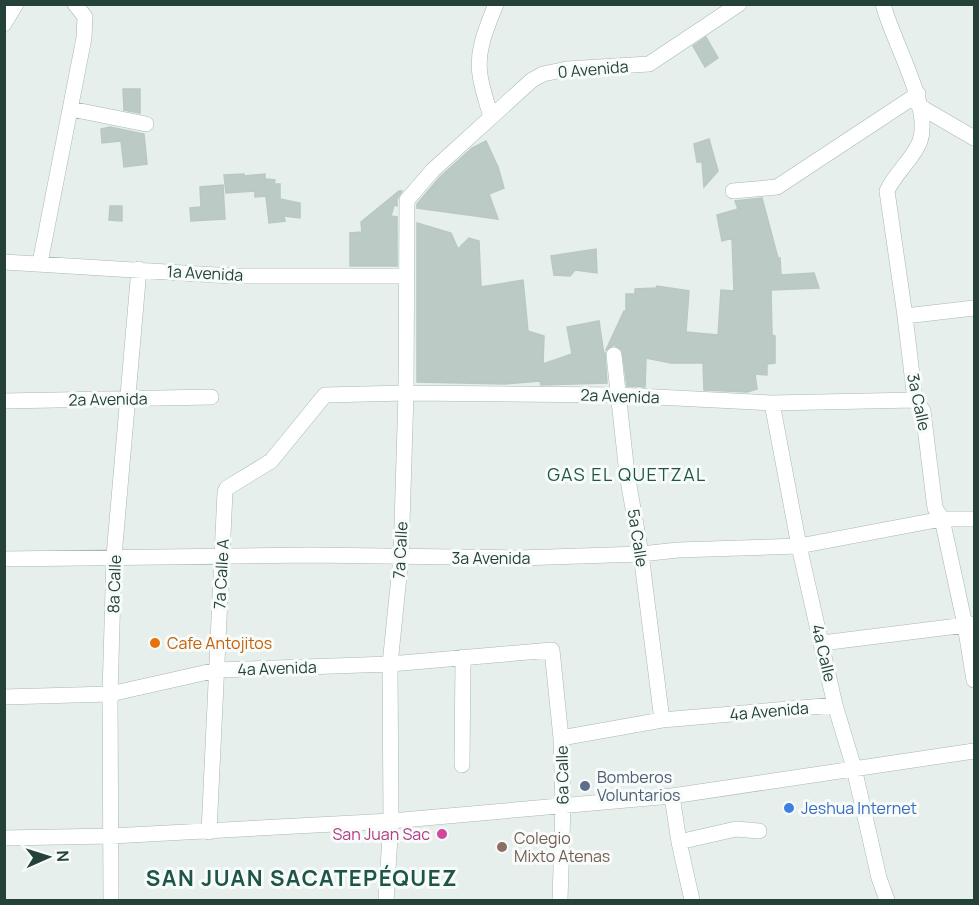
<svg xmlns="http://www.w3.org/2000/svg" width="979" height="905" viewBox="0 0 979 905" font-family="Manrope,sans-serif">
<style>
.building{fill:#bbcac4;stroke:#b8c9c2;stroke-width:1.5}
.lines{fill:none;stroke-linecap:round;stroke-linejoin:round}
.street-casing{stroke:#a8b8b2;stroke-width:16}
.street{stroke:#fff;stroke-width:15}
.food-dot{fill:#e8710a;stroke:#f7fbf9;stroke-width:2}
.service-dot{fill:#5c6f8a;stroke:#f7fbf9;stroke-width:2}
.shop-dot{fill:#3f7fe0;stroke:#f7fbf9;stroke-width:2}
.hotel-dot{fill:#d1479c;stroke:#f7fbf9;stroke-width:2}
.education-dot{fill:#8d6e63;stroke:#f7fbf9;stroke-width:2}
.labels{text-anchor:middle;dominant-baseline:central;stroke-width:6;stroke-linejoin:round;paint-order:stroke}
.street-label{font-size:16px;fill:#24423a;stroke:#f7fbf9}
.food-label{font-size:16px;fill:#c56008;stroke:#f7fbf9;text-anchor:start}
.service-label{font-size:16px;fill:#4e5e75;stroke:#f7fbf9;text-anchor:start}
.shop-label{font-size:16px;fill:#366cbe;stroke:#f7fbf9;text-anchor:start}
.hotel-label{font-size:16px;fill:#b23c85;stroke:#f7fbf9;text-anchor:end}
.education-label{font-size:16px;fill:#785e54;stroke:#f7fbf9;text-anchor:start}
.neighbourhood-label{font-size:18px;letter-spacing:1.5px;fill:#1f5548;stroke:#f7fbf9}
.district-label{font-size:22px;font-weight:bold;letter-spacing:1.5px;fill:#1f5548;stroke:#f7fbf9}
</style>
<rect width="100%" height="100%" fill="#e6efeb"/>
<path class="building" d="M706,37L718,58L705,67L693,46Z
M123,89H140V113L124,110Z
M110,127L144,134L147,164L124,167L121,141L102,143L101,129Z
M709,139L718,171L704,187L702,162H697L694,144Z
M486,141L498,167L504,188L489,194L498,219L417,208V204L440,177L472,148Z
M244,174V176L265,174V179L275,180L274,184H280V199L300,203V218L284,216L285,221L269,223L266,196L255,197V191L226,193L224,175Z
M223,185L225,219L191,221L190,208L201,207L200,187Z
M399,191H402L397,199V206L394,205L391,216L397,217V266H350V233L362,232L361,222Z
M762,198L778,258H780L781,275L814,273L819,288L771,290L772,335L775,336V363L767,364V375L755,374L757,389L747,392L704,390L703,363H671L646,358L645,387L627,386L622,350L614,345L606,350L624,311H626V294H635V289L656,288L657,286L689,291L686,332L718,335L721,290L734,291L732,238L722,241L717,215L738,209L735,201Z
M110,206H122V221L109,220Z
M417,223L451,233L458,249L469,238L479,241L481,287L523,280L528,331L544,336L543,364L572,354L567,327L599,321L604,355L605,353L607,383L541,385L540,381L505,384L417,382Z
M596,249L597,273L575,270L570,276L554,275L551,256Z"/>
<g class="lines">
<defs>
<path id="street" d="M883,4C892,40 932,107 920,141C914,158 895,173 887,191L905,316L915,400L923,411L935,508L942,519L965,625L974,680
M4,24L16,4
M919,106L974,138
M71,109L146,124
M491,117C487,103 482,89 480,75C476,50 487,27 496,4
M733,191L777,187L918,94
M4,262L232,276H405
M40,263L84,38L85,17L75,4
M905,316L974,308
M614,355L627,474L641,554L662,720
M4,401L211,397
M772,403L799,546L835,705L854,768L879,878L887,900
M4,559L311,555L519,558L641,554L678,550L799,546L942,519H974
M822,643L974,624
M4,697L110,694L217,670L390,664L552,650L561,738L563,805L560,900
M561,738L662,720L835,705
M462,765L463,657
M672,796L679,842L692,900
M209,832L225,492L227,488L271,461L325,395L406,393L617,395L772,403L915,400
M4,838L111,836L391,821L672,796L974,751
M679,842L736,829L759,831
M111,900L110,694L114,556L139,269
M386,900L391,821L390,664L401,557L406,393L407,200L433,170L532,80L543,74L567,69L649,64L739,4"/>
</defs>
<use href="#street" class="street-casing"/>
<use href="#street" class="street"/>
</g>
<circle class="food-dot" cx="155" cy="643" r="6"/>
<circle class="service-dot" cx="585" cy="786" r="6"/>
<circle class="shop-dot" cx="789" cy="808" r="6"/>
<circle class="hotel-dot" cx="442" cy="834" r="6"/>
<circle class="education-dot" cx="502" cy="847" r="6"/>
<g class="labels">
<g class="street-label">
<text transform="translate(593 69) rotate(-5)">0 Avenida</text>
<text transform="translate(205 273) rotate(3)">1a Avenida</text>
<text transform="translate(620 396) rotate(2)">2a Avenida</text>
<text transform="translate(108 399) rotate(-1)">2a Avenida</text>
<text transform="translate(919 402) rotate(78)">3a Calle</text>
<text transform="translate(638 538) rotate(81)">5a Calle</text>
<text transform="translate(400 550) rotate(-87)">7a Calle</text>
<text x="491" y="558">3a Avenida</text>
<text transform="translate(221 574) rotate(-87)">7a Calle A</text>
<text transform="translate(114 584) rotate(-88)">8a Calle</text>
<text transform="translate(824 653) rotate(77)">4a Calle</text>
<text transform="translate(277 668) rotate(-2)">4a Avenida</text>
<text transform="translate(769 711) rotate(-5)">4a Avenida</text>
<text transform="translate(562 775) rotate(-91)">6a Calle</text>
</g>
<g class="food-label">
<text x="167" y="643">Cafe Antojitos</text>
</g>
<g class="service-label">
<text x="597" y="777">Bomberos<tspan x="597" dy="18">Voluntarios</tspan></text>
</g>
<g class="shop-label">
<text x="801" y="808">Jeshua Internet</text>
</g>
<g class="hotel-label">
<text x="430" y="834">San Juan Sac</text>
</g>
<g class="education-label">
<text x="514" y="838">Colegio<tspan x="514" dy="18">Mixto Atenas</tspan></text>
</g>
<g class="neighbourhood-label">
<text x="627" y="474">GAS EL QUETZAL</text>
</g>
<g class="district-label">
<text x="302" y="878">SAN JUAN SACATEPÉQUEZ</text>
</g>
</g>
<rect width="979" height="905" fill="none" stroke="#24423a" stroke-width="12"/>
<g transform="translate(48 857) rotate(87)" stroke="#f7fbf9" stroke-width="4.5" paint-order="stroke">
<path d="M0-4.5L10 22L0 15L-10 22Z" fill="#24423a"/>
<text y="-9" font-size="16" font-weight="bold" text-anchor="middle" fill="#24423a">N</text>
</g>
</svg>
